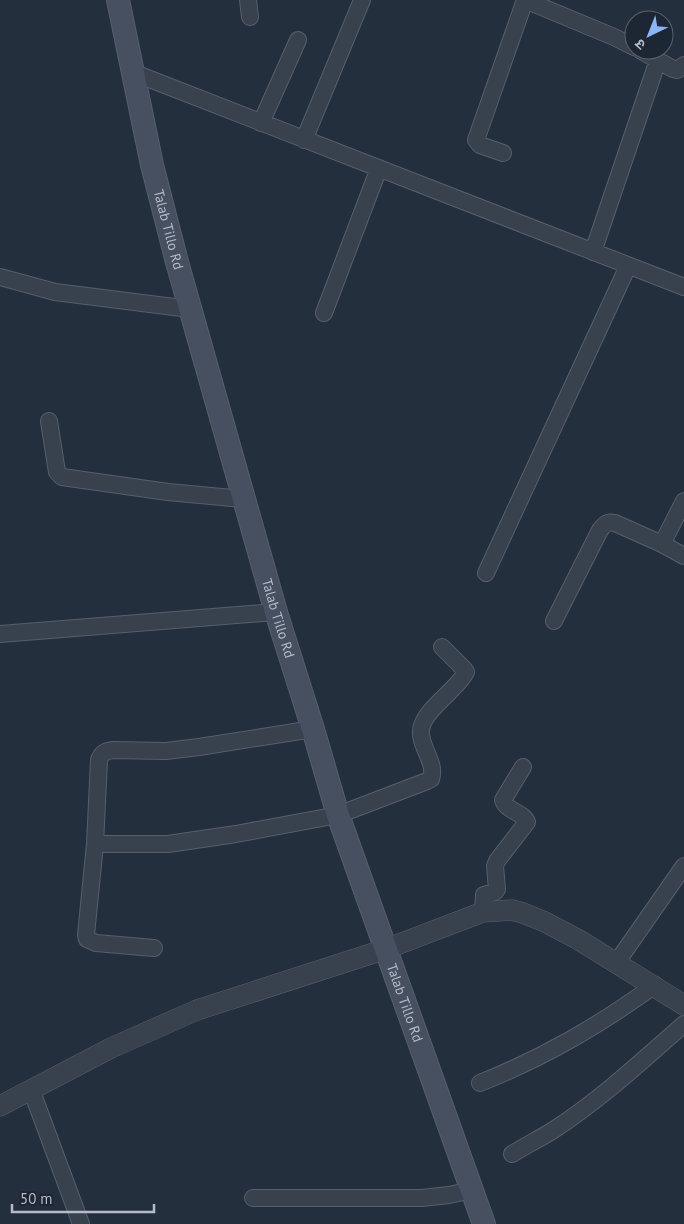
<svg xmlns="http://www.w3.org/2000/svg" width="684" height="1224" viewBox="0 0 684 1224" font-family="'PT Sans','Noto Sans Devanagari',sans-serif">
<style>
.lines{fill:none;stroke-linecap:round;stroke-linejoin:round}
.minor-casing{stroke:#565f6c;stroke-width:18}
.tertiary-casing{stroke:#565f6c;stroke-width:21}
.secondary-casing{stroke:#565f6c;stroke-width:24}
.minor{stroke:#38414e;stroke-width:16}
.tertiary{stroke:#38414e;stroke-width:20}
.secondary{stroke:#465061;stroke-width:22}
.labels{text-anchor:middle;dominant-baseline:central;stroke-width:4.5;stroke-linejoin:round;paint-order:stroke}
.street-label{font-size:14px;fill:#b4bcc9;stroke:#1d2633}
</style>
<rect width="100%" height="100%" fill="#242f3e"/>
<g class="lines">
<defs>
<path id="minor" d="M248,0L250,17
M525,0L614,37L634,47
M640,50L673,69L677,70L684,65
M131,70L142,76L684,287
M261,123L298,40
M304,140L362,0
M503,153L480,145L476,140L525,0
M593,252L658,60
M0,277L55,292L190,309
M324,313L379,168
M49,421L57,472L62,477L168,492L243,499
M662,544L684,556
M486,573L628,266
M554,621L600,530C605,524 607,521 615,523L662,544L684,501
M0,634L276,612
M95,844H168L236,834L338,815L427,781L431,779C437,763 419,746 421,730C423,710 457,690 466,672L464,669L442,647
M483,912L484,895L495,892L497,889L495,866L497,861L527,822C523,812 506,811 503,800L523,767
M154,948L96,943L87,939L86,935L95,844L99,760C102,752 106,751 113,750L166,751L199,747L313,729
M617,962L684,866
M480,1083C545,1057 598,1026 655,985
M31,1089L81,1224
M512,1154C525,1146 539,1139 552,1131C600,1100 642,1061 684,1024
M253,1198H422L449,1195L472,1190"/>
<path id="tertiary" d="M0,1106L111,1048L197,1010L386,949L483,912L512,910L523,913L545,922L579,940L684,1005"/>
<g id="secondary">
<path id="s1" d="M118,0L152,165L177,262L276,612L313,729L338,815L484,1224"/>
</g>
</defs>
<use href="#minor" class="minor-casing"/>
<use href="#tertiary" class="tertiary-casing"/>
<use href="#secondary" class="secondary-casing"/>
<use href="#minor" class="minor"/>
<use href="#tertiary" class="tertiary"/>
<use href="#secondary" class="secondary"/>
</g>
<g class="labels">
<g class="street-label">
<text stroke="none"><textPath href="#s1" startOffset="235">Talab Tillo Rd</textPath></text>
<text stroke="none"><textPath href="#s1" startOffset="639">Talab Tillo Rd</textPath></text>
<text stroke="none"><textPath href="#s1" startOffset="1044">Talab Tillo Rd</textPath></text>
</g>
</g>
<g transform="translate(649 35) rotate(223)"><circle r="24" fill="#1d2633" stroke="#59626f"/>
<path d="M0-4L9 19L0 12L-9 19Z" fill="#8ab4f8"/>
<text y="-8" font-size="14" font-weight="bold" text-anchor="middle" fill="#b4bcc9">उ</text>
</g>
<path d="M12 1204v8h142v-8" fill="none" stroke="#b4bcc9" stroke-width="2.5"/>
<text x="20" y="1204" font-size="15" fill="#b4bcc9" stroke="#1d2633" stroke-width="4" paint-order="stroke">50 m</text>
</svg>
